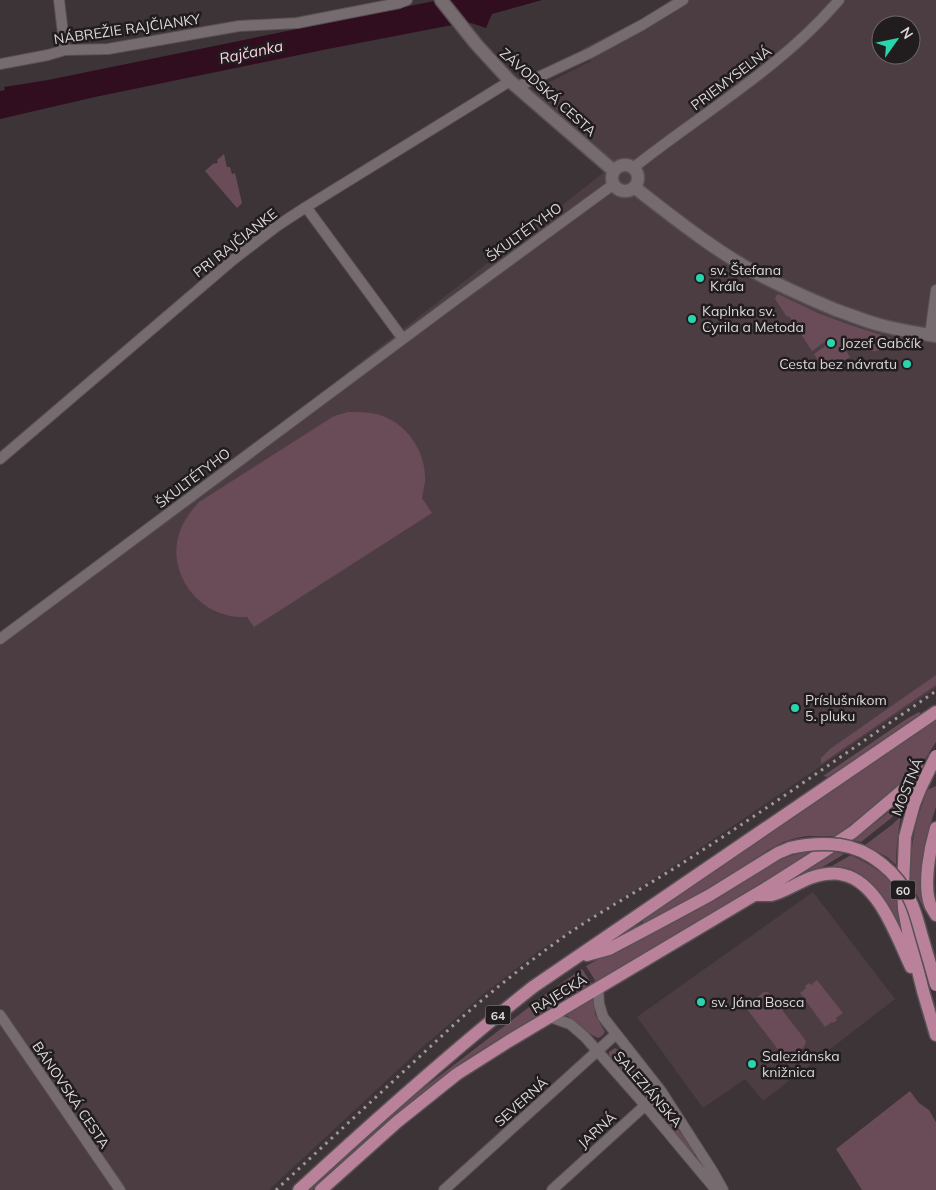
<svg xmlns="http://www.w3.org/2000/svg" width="936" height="1190" viewBox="0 0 936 1190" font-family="Mulish,sans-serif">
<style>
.built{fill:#4c3d43;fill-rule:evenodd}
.green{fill:#6a4b58}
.water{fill:#300e1f}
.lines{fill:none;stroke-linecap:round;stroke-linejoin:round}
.minor-casing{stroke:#585053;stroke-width:12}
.tertiary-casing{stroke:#585053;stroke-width:15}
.primary-casing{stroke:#585053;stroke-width:15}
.minor{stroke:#766c70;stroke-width:10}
.tertiary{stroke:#766c70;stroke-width:12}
.primary{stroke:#b9819a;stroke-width:12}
.rail{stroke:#a0999c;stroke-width:3;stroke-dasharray:2.5 5;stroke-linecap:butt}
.primary-bridge-casing{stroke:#585053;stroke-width:15;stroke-linecap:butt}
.primary-bridge{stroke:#b9819a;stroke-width:12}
.poi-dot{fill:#29d5ac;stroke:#211d1e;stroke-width:2}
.labels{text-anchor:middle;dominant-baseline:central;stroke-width:5;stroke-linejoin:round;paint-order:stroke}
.shield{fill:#211d1e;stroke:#a59fa2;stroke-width:1}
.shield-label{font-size:12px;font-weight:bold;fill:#ddd7da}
.street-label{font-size:14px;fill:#ddd7da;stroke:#211d1e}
.poi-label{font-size:14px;fill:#ddd7da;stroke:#211d1e;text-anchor:start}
.water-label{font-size:15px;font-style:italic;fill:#fed2e4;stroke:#211d1e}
</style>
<rect width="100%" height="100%" fill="#3d3437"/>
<path class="built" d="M673,0H936V688L675,865L539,951L486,992L418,1051L269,1190H0V643L616,163L536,93L534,90L591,61L582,49L648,15ZM881,25H911V55H881Z
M813,892L895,999L763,1101L745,1079L703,1108L637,1017Z"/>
<path class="green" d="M224,154L227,167H230L232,174L235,173L242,203L237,208L205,171L214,163L216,164L218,162L217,160Z
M778,294L818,313L850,325L894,339L893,343C877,353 870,355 855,342L845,349L850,357L831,369C822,371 818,360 814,354L828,344L829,346L834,342L830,338L812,351L789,316L787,317L775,299L776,296Z
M348,412C358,412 366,412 376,414C406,421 427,452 425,482C424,487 423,493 422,498L432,513L254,627L247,617C239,617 231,617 223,614C192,605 170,570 178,538C181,524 190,512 199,502L334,416Z
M936,675V685L821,764V758L830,749Z
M919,712L921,714L832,775L828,777L823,776L908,718Z
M936,719V742L922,764L887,796L836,836H807L796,838L783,842L768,850L709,890L645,923H643V920Z
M936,786V807L926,838L921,868V890L925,911L910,881V861L913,840L916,823L927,790Z
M908,796L906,804L890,819L861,842L853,840L884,816Z
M901,816C898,832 896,848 896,865L887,857L865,845L893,824Z
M813,851L771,878L596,982L586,966C627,943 670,923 711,900C743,883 776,854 813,851Z
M836,852L844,854L821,868L802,874Z
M851,855C865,862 891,875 897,891C901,903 902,922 904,935C881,909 875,863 830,867Z
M582,969L592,984C546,1012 497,1038 453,1069C403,1106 358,1149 312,1190H309L416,1094L546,994Z
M817,980L843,1013L836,1018L837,1020L833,1023L832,1022L825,1027L800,993L806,988L805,986L809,983L811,985Z
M764,992H767L769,993L806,1041L804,1047L789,1058L783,1056L747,1009L748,1004Z
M593,999H595V1014L605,1032L602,1036L598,1038C586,1033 577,1022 566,1015Z
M615,1048L619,1050L648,1087L649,1090L646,1094L643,1095L609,1058V1052Z
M910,1091L919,1103L929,1110L936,1122V1190H862L836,1149Z
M659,1104L661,1105L695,1153L694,1155H692L655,1110V1106Z"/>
<path class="water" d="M439,0H542L492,14L486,28L471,23L447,26L328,49L95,97L0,119V91L5,90L4,87L48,80Z"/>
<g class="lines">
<defs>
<path id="minor" d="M59,0L65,50
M0,64L48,55L65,50L108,49L239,26L297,23L399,3L407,0
M517,87L590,53L642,25L683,0
M633,168C702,113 781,68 839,0
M306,207L403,339
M930,335L936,290
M0,459L234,259L277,226L306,207L510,81
M0,639L458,298L614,184
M598,988L599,1004L603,1017L661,1091L713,1172L723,1190
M0,1015L120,1190
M550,1017L570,1024L585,1037L645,1105L716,1190
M444,1190L616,1034
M552,1190L661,1091"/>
<path id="tertiary" d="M441,0L476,44L510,81L614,171
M612 178a13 13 0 1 1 26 0a13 13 0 1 1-26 0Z
M634,187C674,218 715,251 760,275C785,288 810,299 836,310C851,315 865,321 880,325C898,330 917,333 936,336"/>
<path id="primary" d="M920,789L914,804L905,837L903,888L904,909L908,931L923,991L936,1035
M936,828C930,848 923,884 930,904C931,908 934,911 936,915
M756,895C761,895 766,895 771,895C783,893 800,881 813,877C823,874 834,872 844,875C879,883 897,938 911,967
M587,955L609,949L660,922L710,895L778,853L790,848
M299,1190C375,1120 452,1051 533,987L936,712
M321,1190L397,1122L457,1074L509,1041L768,887L820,854L853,832L930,767"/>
</defs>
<use href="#minor" class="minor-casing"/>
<use href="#tertiary" class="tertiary-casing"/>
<use href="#primary" class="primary-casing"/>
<use href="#minor" class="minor"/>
<use href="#tertiary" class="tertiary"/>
<use href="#primary" class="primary"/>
<path class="rail" d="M276,1190L459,1020C494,989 531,960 569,933C611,905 656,881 698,853C779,801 857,745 936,691"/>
<defs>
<path id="primary-bridge" d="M920,789L936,756
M790,848C807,844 823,843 840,845C870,849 898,873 910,900C915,910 918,922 921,933C926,950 931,967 936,985"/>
</defs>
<use href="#primary-bridge" class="primary-bridge-casing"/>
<use href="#primary-bridge" class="primary-bridge"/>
</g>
<g class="poi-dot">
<circle cx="700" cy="278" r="5"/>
<circle cx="692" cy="319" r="5"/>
<circle cx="831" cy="343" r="5"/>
<circle cx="907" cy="364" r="5"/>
<circle cx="795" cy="708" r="5"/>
<circle cx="701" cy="1002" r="5"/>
<circle cx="752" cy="1064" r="5"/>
</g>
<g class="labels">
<g class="shield">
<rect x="890.5" y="880.5" width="25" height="19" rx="4"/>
<rect x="485.5" y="1005.5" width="25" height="19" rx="4"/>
</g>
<g class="shield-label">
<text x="903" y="890">60</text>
<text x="498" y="1015">64</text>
</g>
<g class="street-label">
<text transform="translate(127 29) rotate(-8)">NÁBREŽIE RAJČIANKY</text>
<text transform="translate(731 78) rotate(-37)">PRIEMYSELNÁ</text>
<text transform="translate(548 92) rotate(42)">ZÁVODSKÁ CESTA</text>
<text transform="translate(524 232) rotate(-36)">ŠKULTÉTYHO</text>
<text transform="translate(235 243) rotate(-38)">PRI RAJČIANKE</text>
<text transform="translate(193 478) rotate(-37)">ŠKULTÉTYHO</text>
<text transform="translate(907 787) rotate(-68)">MOSTNÁ</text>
<text transform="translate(559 994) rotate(-31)">RAJECKÁ</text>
<text transform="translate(648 1089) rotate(49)">SALEZIÁNSKA</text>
<text transform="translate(71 1095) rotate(56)">BÁNOVSKÁ CESTA</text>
<text transform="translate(521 1102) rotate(-42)">SEVERNÁ</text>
<text transform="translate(597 1130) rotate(-42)">JARNÁ</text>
</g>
<g class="poi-label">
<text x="710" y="270">sv. Štefana<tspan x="710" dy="16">Kráľa</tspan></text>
<text x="702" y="311">Kaplnka sv.<tspan x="702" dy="16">Cyrila a Metoda</tspan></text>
<text x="841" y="343">Jozef Gabčík</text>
<text x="897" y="364" text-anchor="end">Cesta bez návratu</text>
<text x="805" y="700">Príslušníkom<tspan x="805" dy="16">5. pluku</tspan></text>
<text x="711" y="1002">sv. Jána Bosca</text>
<text x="762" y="1056">Saleziánska<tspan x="762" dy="16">knižnica</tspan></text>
</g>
<g class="water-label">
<text transform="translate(251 52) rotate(-12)">Rajčanka</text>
</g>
</g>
<g transform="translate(896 40) rotate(57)"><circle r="24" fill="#211d1e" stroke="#6c6769"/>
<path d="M0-4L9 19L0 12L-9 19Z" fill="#29d5ac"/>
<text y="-8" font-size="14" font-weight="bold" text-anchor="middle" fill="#ddd7da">N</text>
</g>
</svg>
